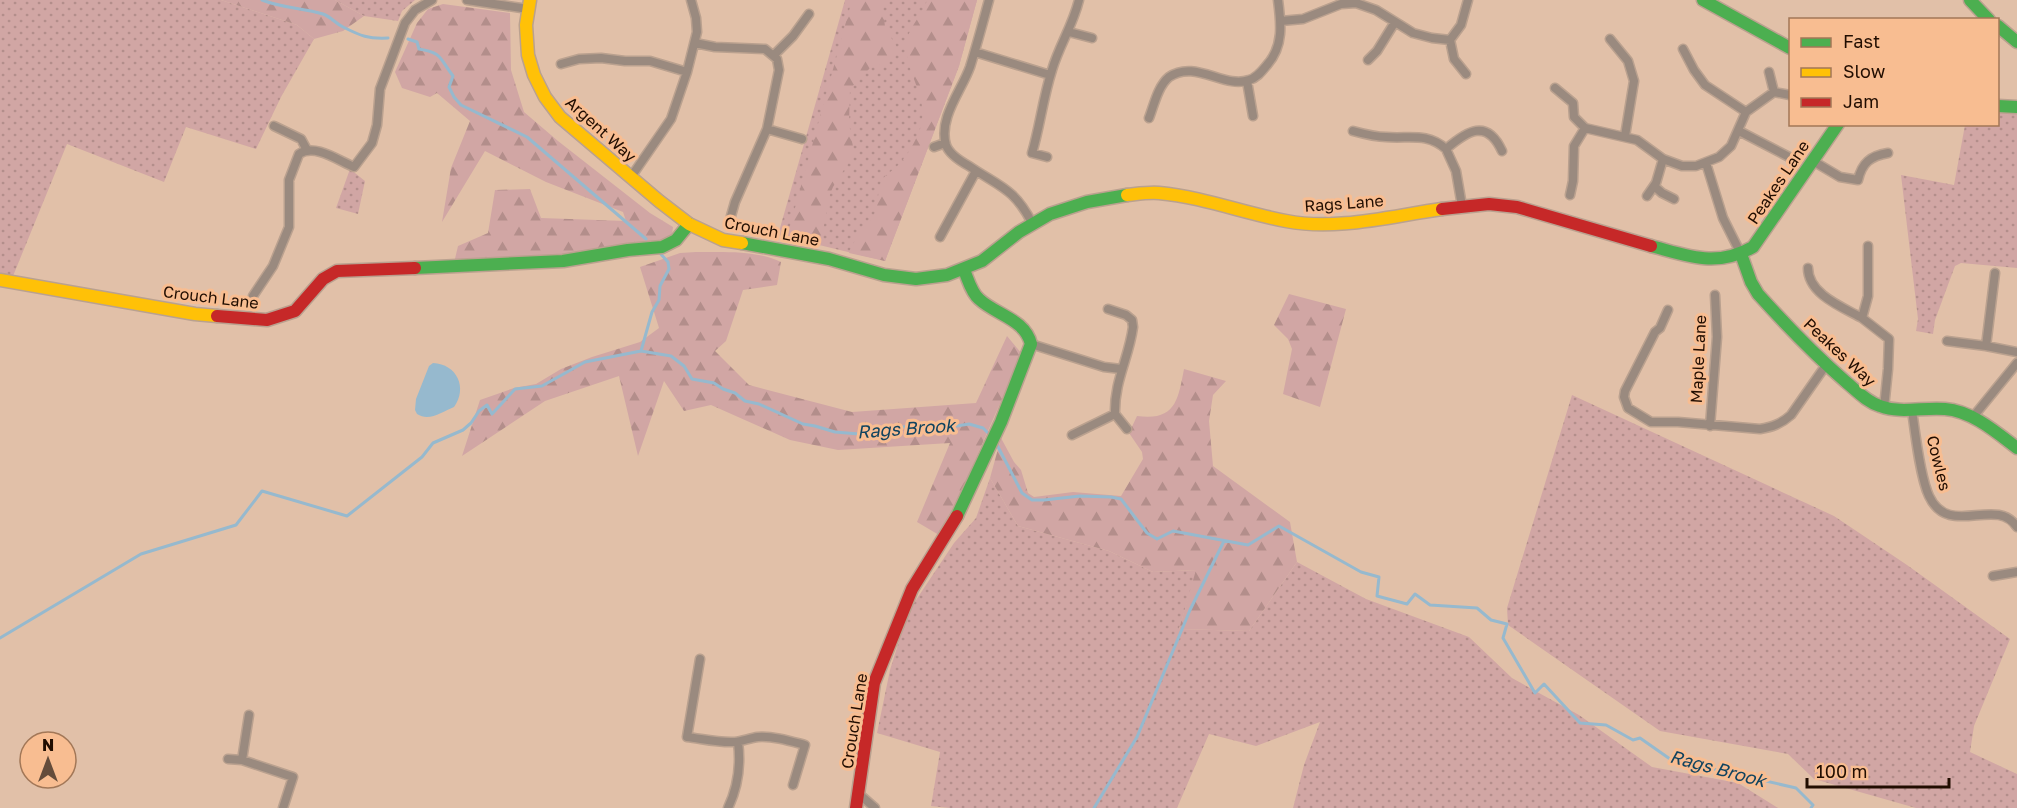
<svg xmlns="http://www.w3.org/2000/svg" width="2017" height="808" viewBox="0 0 2017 808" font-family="'Golos Text',sans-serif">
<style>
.grass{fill:url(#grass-dots)}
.forest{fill:url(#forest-firs)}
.water{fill:#96b9ce}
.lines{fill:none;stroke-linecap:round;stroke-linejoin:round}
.stream{stroke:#96b9ce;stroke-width:3}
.street-casing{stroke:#baa18f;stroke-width:11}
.fast-casing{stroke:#baa18f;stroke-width:15}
.slow-casing{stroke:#baa18f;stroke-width:15}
.jam-casing{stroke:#baa18f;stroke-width:15}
.street{stroke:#9a8a7f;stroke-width:8}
.fast{stroke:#4caf50;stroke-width:12}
.slow{stroke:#ffc107;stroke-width:12}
.jam{stroke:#c62828;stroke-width:12}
.labels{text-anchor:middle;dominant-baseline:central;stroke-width:6;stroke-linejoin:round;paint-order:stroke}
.street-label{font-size:16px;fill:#210d00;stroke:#f8bd91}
.water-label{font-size:18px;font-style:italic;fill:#10435f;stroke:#f8bd91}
</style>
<defs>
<pattern id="grass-dots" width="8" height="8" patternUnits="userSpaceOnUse" patternTransform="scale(1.5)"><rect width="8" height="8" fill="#d1a6a4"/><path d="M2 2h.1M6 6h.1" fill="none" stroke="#b38e8b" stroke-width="1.8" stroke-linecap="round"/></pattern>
<pattern id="forest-firs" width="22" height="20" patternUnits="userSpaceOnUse" patternTransform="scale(1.5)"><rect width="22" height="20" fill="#d1a6a4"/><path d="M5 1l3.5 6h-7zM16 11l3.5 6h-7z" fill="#b38e8b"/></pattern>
</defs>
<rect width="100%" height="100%" fill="#e1c0a8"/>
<path class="grass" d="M0,0H221L297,25L314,39L281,97L256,149L186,127L164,182L67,144L13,276L0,274Z
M335,0H415L402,11L398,21L364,16Z
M845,0H977L959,66L885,261L778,235Z
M1998,112L2017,113V268L1961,263L1955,266L1935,320L1933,334L1916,331L1918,319L1901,175L1954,185L1965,125L1998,124Z
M350,169L365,181L358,214L336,208Z
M1572,395L1834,516L1907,565L2010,639L1974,726L1970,752L2017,774V808H1916L1814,779L1788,754L1660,731L1508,625L1507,608Z
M990,478L1018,526L1109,551L1153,572L1197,570L1179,629L1249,631L1297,562L1366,599L1469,637L1512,678L1579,715L1652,767L1738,783L1778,808H1293L1304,765L1320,722L1256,746L1209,734L1177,808H950L931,806L940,752L877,733L890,670L908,612L954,543L976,518Z"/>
<path class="forest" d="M221,0H335L364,16L343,31L314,39L297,25Z
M852,0H882L885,27L896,46V55L888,62L870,68L850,89L849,123L853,147L849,162L833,187L830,194L820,246L787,237Z
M927,0H977L959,66L885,261L849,253C856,234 866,231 874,215C880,205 876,190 882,180C886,174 894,170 899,164C908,154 915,143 920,129C931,95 902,72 907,40C910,25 923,15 927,0Z
M443,4L510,13L511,70L524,112L558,141L650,213L673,227L672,235L660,242L526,261L454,263L458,246L488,233L495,190L530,189L541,218L626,221L623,212L546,182L485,151L442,222L451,168L470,121L437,93L430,97L402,88L395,72L417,23L428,9Z
M696,252C724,252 756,250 781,262L777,285L743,290L726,341L715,351L749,385L852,412L976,403L1007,336L1022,354L964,485L939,535L917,522L950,443L838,450L790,440L711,405L684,411L664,381L638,456L619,376L545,401L462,456L480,400L514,388L536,384L561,369L592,357L640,342L659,328L640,267L680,253Z
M1289,294L1346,309L1320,407L1283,394L1292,349L1288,339L1274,325Z
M1184,369L1226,381L1213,395L1209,421L1213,466L1290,522L1297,562L1249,631L1179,629L1196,570L1153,572L1109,551L1018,526L990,478L1001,438L1014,462L1021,470L1028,493L1034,497L1073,492L1121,496L1143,459L1142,452L1129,433L1137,416C1175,421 1178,401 1184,369Z"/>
<path class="water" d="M433,363C457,364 468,388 454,407C442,412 429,422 417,414L415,410L416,399L429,366Z"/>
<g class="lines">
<path class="stream" d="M262,0C282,8 303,8 323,14C331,17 335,23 343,27C361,36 368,39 388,38
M408,39L417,42L419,49C443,53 439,58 453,76L449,87L454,97L461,105L527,137L646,239
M641,351L652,312L659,300L660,286L669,269L668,262L659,252
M996,443L1022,493L1032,500H1044L1080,496L1111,497L1121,499L1147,533L1157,539L1173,531L1248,545L1279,526L1361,572L1379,577L1377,596L1407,604L1415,594L1430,605L1477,608L1491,620L1507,624L1503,638L1535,693L1544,684L1580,723L1606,725L1633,740L1640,738L1670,759L1796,788L1813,805L1811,808
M0,638L141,554L236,525L262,491L347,516L422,457L433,443L463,430L471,423L479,411L487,405L492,414L515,389L542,386L585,362L641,351L671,356L684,366L692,379L714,383L723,389L735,393L745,401L759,404L803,424L815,426L835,432L859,434L922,424L950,427L969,424L983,428L990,435
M1094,808L1137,737L1190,610L1224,541"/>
<defs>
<path id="street" d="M467,0L528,9
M989,0C983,22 977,45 970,67C962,90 938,118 946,145C949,154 960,161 969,166C1000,187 1014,188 1032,223
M1281,21L1303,19L1341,4L1356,3L1376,10L1413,33L1432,38L1450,40L1461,25L1468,0
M1069,32L1092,38
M1610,39L1628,61L1634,81L1625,136
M1450,40L1454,59L1466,74
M695,43L715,47L765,49L777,59L779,70L767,129L735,202L731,216
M1683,49L1694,70L1705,85L1746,112L1774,92L1790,95
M975,52L1050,75
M774,55L793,36L809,14
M1368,60L1377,51L1395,22
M561,64L579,59L601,58L625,61H650L687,72
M1769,72L1774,92
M1247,81L1253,116
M1555,88L1573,103L1574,117L1585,128L1637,140L1663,159L1682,166H1696L1719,157L1731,146L1746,112
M1149,118C1154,105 1158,86 1169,77C1195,59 1224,89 1249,80C1257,78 1262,71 1267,65C1284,46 1281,23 1278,0
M274,126L301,139L307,150
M767,129L802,139
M1353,131C1364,134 1375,137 1386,137C1409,139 1427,132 1446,149C1467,131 1487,118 1502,151
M1739,131L1791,158
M934,147L945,143
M1446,149L1456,171L1462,206
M1047,157L1032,153C1040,126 1043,98 1052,70C1059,46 1073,25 1079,0
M1813,161L1840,177L1858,180C1862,163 1870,156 1888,153
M1706,163L1723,218L1741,254
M631,177L671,119L687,72L697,32L696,18L691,0
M1654,186L1662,193L1674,199
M1570,195L1573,181L1574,146L1585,128
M1647,196L1656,183L1663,159
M940,237L976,171
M1868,246V296L1862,318L1889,339L1888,369L1884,408
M1808,268C1808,294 1842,307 1862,318
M1995,273L1986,346L2017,352
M253,296L273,266L289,227V180L299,154C315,143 339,161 354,167L372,143L377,125L380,89L405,23L415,10L432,0
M1668,310L1660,328L1655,332L1625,391L1624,397L1628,408L1651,422H1678L1760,429C1772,427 1781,424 1791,415L1826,365
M1947,341L1986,346
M1031,344L1104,367L1121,369
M1912,410C1915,432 1920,477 1929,496C1949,539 1996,495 2017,527
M1115,414L1127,429
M1973,417L2017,363
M1710,426L1717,337L1715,295
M1072,435L1115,414C1114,381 1129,358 1133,327L1132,320L1126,315L1108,309
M1993,576L2017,572
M700,659L687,737C703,739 719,743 735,742C743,741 750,738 758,737C774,736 790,741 805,745L793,785
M249,715L242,760L293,777L283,808
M228,759L242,760
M859,794L875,808
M728,808C738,787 741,765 738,742"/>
<path id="fast" d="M1703,0L1790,48
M1970,0L1989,20
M1998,26L2017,42
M1998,106L2017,107
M742,243L829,259L884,275L916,279L947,275L982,261L1019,232L1050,214L1087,202L1127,195
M1651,246C1689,256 1716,268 1753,247L1838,124
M1741,254L1751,282L1758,294C1786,325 1815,355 1846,382C1857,391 1867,402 1880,406C1901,414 1923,407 1945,409C1972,411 1996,432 2017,448
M415,268L563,261L628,250L662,247L676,240L689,224
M957,516L1001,422L1031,344C1025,319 996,315 979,299C971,292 968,279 964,270"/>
<path id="slow" d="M530,0L526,25L528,55L534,75L545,97L560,117L659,201L689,224L723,240L742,243
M1127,195C1137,194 1149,192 1159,193C1203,197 1243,213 1286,221C1337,231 1391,216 1442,209
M0,280L195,314L217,316"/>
<path id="jam" d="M1442,209L1489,204L1517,207L1651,246
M217,316L267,320L295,311L323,279L337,271L415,268
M856,808L874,683L912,589L957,516"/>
</defs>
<use href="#street" class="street-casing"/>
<use href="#fast" class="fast-casing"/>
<use href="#slow" class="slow-casing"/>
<use href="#jam" class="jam-casing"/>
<use href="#street" class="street"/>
<use href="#fast" class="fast"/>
<use href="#slow" class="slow"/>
<use href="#jam" class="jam"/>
</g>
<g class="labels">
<g class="street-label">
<text transform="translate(601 129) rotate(42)">Argent Way</text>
<text transform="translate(1778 182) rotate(-56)">Peakes Lane</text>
<text transform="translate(1344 203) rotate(-4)">Rags Lane</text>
<text transform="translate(772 231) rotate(11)">Crouch Lane</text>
<text transform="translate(211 297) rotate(7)">Crouch Lane</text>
<text transform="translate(1840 352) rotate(43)">Peakes Way</text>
<text transform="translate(1698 359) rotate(-87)">Maple Lane</text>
<text transform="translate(1939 463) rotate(76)">Cowles</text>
<text transform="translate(854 721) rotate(-81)">Crouch Lane</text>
</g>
<g class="water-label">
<text transform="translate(906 428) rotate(-4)">Rags Brook</text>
<text transform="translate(1718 768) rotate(15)">Rags Brook</text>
</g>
</g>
<rect x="1789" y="18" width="210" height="108" fill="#f8bd91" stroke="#a27757" stroke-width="1.5"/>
<rect x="1801" y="38" width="30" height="9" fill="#4caf50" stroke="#a27757" stroke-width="1.5"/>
<text x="1843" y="48" font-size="18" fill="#210d00">Fast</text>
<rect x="1801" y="68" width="30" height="9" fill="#ffc107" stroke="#a27757" stroke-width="1.5"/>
<text x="1843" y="78" font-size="18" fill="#210d00">Slow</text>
<rect x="1801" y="98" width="30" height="9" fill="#c62828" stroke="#a27757" stroke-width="1.5"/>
<text x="1843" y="108" font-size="18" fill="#210d00">Jam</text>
<g transform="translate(48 760)"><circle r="28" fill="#f8bd91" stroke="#a27757" stroke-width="1.5"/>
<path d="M0-4.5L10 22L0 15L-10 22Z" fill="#644c3b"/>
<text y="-9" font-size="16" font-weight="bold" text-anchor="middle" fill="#210d00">N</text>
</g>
<path d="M1807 778v9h142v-9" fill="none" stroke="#210d00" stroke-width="3"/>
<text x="1816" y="778" font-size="18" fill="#210d00" stroke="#f8bd91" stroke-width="4.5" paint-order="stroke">100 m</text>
</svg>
